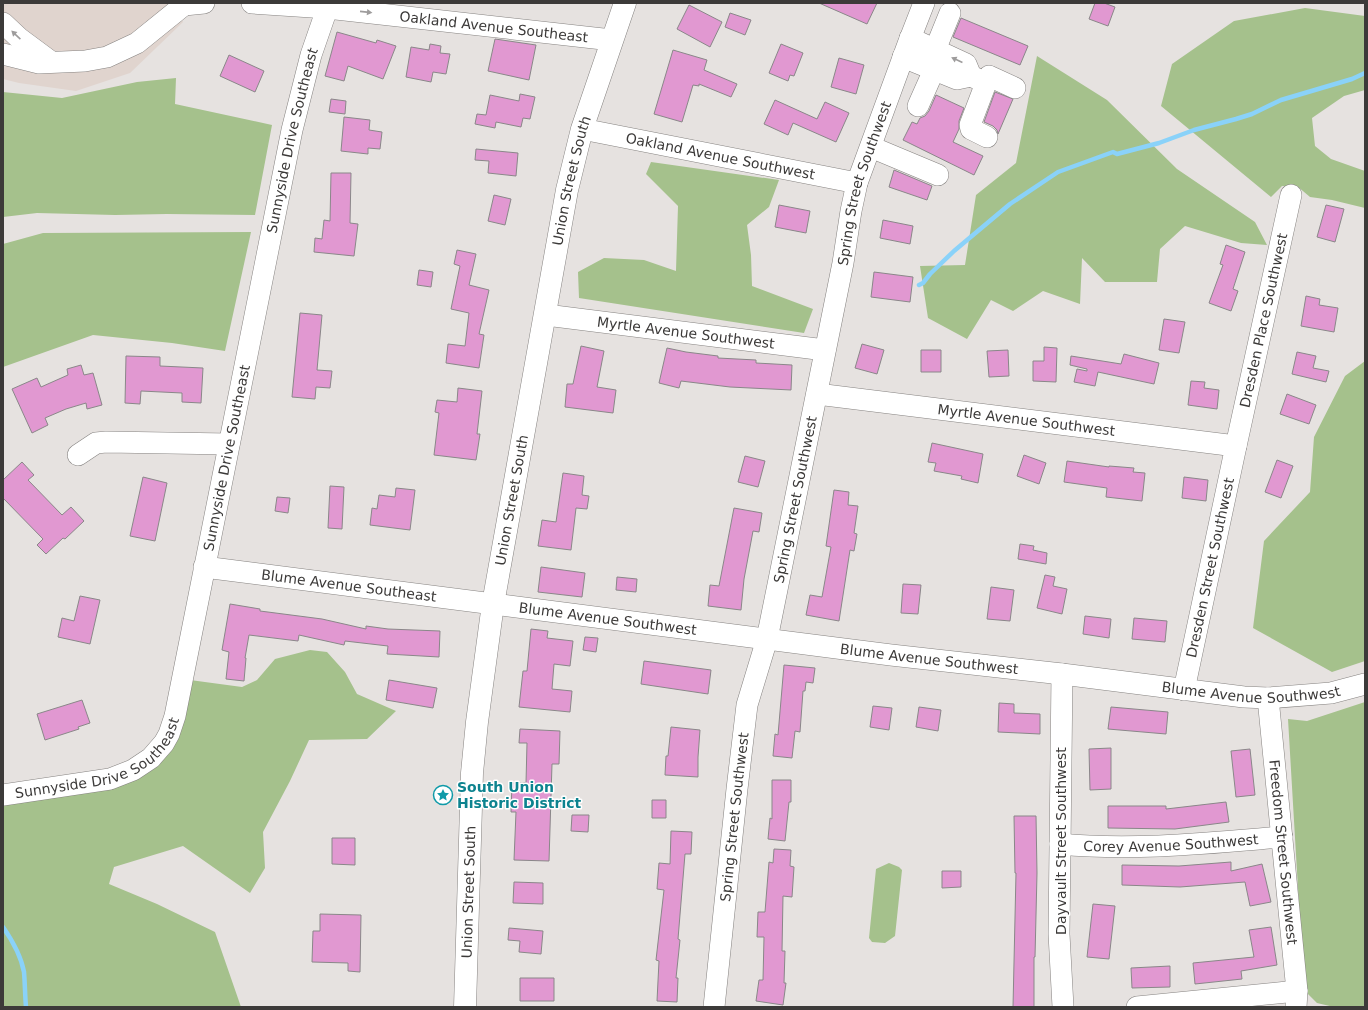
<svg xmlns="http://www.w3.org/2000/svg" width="1368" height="1010" viewBox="0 0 1368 1010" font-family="'DejaVu Sans',sans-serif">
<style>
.built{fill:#e0d4ce}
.green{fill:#a5c18c}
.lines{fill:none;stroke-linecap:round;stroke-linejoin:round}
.stream{stroke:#8ad2f9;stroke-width:4.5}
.building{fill:#e198d1;stroke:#8a8789}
.minor-casing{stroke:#868381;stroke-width:22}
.major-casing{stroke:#868381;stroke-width:23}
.minor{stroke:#fff;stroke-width:21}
.major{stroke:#fff;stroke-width:22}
.oneway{fill:#9e9c9c}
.labels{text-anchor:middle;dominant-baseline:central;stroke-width:3;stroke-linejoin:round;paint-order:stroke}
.street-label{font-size:14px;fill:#3c3a39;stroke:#fff}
.culture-label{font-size:14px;font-weight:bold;fill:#0d838f;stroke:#fff;text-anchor:start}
</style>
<rect width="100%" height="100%" fill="#e6e2e0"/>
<path class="built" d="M3,3H172L183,22L130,73L76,91L19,83L3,79Z"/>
<path class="green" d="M1305,8L1365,16V90L1344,96L1312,118L1315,146L1331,159L1365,171V208L1332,200L1310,197L1297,186H1282L1271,197L1161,106L1172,64L1234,21Z
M1037,56L1107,100L1177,169L1255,222L1267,245L1241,243L1185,226L1160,249L1157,282H1105L1082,258L1080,304L1043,291L1013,311L991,300L967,339L928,318L920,266L965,265L976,195L1016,163Z
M176,78L175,104L272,125L255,215L167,214L115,215L37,213L3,217V92L62,98L137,82Z
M651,162L779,180L769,207L747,225L751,255L752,286L813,309L804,333L579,298L578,272L604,258L644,260L676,271L678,206L646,174Z
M251,232L225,351L172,343L93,335L3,367V244L43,233Z
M1365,361V661L1332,672L1253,628L1264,541L1310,492L1314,437L1345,376Z
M310,650L327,652L345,672L357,694L396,711L367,739L309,740L290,781L263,832L265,868L250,893L183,846L114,867L109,884L157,904L215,932L241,1007H3V802L122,783L169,754L178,731L190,680L242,687L257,680L275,659Z
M1365,702V1007H1334L1317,1003L1304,990L1288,719L1307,721Z
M889,863L899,867L902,870L895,936L885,943L872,942L869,938L876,869Z"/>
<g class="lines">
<path class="stream" d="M919,285L923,283L930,274L954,251L1010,204L1058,172L1113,152L1117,154L1159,143L1194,130L1236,119L1252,114L1281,100L1352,79L1365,73
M3,927C12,940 21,956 24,972C25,984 25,996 26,1007"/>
</g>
<path class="building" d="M819,3H877L867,24Z
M1095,3H1104L1115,7L1108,26L1089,19Z
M689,5L722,22L710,47L677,29Z
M730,13L751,20L745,35L725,27Z
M961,18L1028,46L1020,65L953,37Z
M337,32L376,43L377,40L396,46L383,79L348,66L344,81L325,76Z
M495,39L536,45L529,80L488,71Z
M430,44L441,46L440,53L450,54L446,74L433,72L431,82L406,77L411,47L429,50Z
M781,44L803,53L794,76L790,75L788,81L769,73Z
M673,50L707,60L704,70L737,84L731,97L699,84V86L693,85L682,122L654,114Z
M229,55L264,71L255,92L220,76Z
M839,58L864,65L856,94L831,87Z
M995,92L1013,99L998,134L997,130L993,126L984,122Z
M520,94L535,97L530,119L523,118L521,127L496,122L495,128L475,124L477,114L486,115L490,95L519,101Z
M936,95L964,108L959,121V129L953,142L983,156L974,175L903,140L912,122L917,124L920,118L925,116L929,111Z
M331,99L346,101L345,114L329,112Z
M775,100L817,119L825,102L849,113L836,142L793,123L788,135L764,124Z
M344,117L370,120L369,130L382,132L380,149L368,148V154L341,151Z
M476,149L518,153L516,176L488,173L489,161L475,160Z
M894,170L932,186L927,200L889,187Z
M331,173H351L350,223L358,224L354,256L314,252L315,238L322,239L324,220L330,221Z
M494,195L511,199L505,225L488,221Z
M779,205L810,211L806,233L775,227Z
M1326,205L1344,209L1335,242L1317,237Z
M883,220L913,226L910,244L880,238Z
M1226,245L1245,252L1233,289L1238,291L1231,311L1209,303L1223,265L1220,264Z
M457,250L476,254L469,285L489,290L479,334L484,335L479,368L446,363L448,344L465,346L469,313L451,309L460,266L454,264Z
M419,270L433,272L431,287L417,285Z
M874,272L913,277L910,302L871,297Z
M1306,296L1320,299L1319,305L1338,308L1334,332L1301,326Z
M300,313L322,315L317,370L332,371L330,388L316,387L315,399L292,397Z
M1164,319L1185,322L1179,353L1159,350Z
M862,344L884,350L877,374L855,368Z
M581,346L604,351L597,387L616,390L613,413L565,407L567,384H573Z
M1044,347L1057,348L1056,382L1033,381V361H1044Z
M667,348L686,352L718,356V358L756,360V363L792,365L791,390L730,387L681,381L679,388L659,383Z
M921,350H941V372H921Z
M1008,350L1009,376L989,377L987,351Z
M1297,352L1316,356L1313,368L1329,371L1326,382L1292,374Z
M1124,354L1159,363L1154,384L1098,372L1095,386L1074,382L1077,369L1087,371V369L1070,365L1071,356L1121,364Z
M126,356L160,357V366L203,368L201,403L182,402V393L141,391L140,404L125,403Z
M81,365L84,375L93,373L102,405L87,409L86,403L66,409L45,418L48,425L32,433L12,389L37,378L41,387L68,375L67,369Z
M1191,381L1205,382L1204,388L1219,390L1217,409L1188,405Z
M458,388L482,391L477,434H480L476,460L434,455L439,413L435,412L437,400L457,402Z
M1287,394L1316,405L1309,424L1280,414Z
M932,443L983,454L978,483L961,479L962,476L934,471L936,463L928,462Z
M1024,455L1046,463L1039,484L1017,476Z
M745,456L765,461L758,487L738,482Z
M1277,460L1293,466L1281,498L1265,492Z
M1067,461L1109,467V466L1134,468L1133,472L1145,473L1142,501L1106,497L1107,488L1064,482Z
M22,462L34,475L28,480L62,515L71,507L84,521L65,539L63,538L46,554L37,545L43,539L3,498V480Z
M563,473L584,476L582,495L589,496L587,509L576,508L571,550L538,546L542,520L556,522Z
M143,477L167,483L155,541L130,536Z
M1184,477L1208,480L1206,501L1182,498Z
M330,486L344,487L342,529L328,528Z
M396,488L415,490L410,530L370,525L372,508L377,509L379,495L395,497Z
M834,490L849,492L848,505L858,506L854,533L857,534L854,551L850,550L839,621L806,615L810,595L822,597L831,547L826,546Z
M277,497L290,498L288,513L275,511Z
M734,508L762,513L759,532L753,531L744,579L741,610L708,606L710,585L719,586Z
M1020,544L1034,546L1033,550L1047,553L1046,564L1018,559Z
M541,567L585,573L582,597L538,592Z
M1045,575L1055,577L1053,586L1067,589L1062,614L1037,608Z
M617,577L637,579L636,592L616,590Z
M903,584L921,585L918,614L901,613Z
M991,587L1014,590L1010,621L987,619Z
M80,596L100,600L90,644L58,637L62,618L74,621Z
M230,604L260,609V611L322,619L366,629V626L388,629L440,631L439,657L387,654L388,646L345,641L344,645L299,635L298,641L249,635L245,658H246L244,681L226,679L229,652L222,650Z
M1085,616L1111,619L1109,638L1083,634Z
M1134,618L1167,621L1165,642L1132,639Z
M531,629L548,631L547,638L573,641L570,666L554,664L552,689L572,691L570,712L519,707L523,671H527Z
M585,637L598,638L596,652L583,650Z
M644,661L711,670L708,694L641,684Z
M784,665L815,668L813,683L806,682L805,691H803L800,732L795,731L792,758L773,756L775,734L778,735Z
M389,680L437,688L433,708L386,700Z
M82,700L90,723L78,727L79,729L45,740L37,714Z
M999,703L1014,704V713L1040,714V734L998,732Z
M873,706L892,708L889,730L870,727Z
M919,707L941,710L938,731L916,727Z
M1111,707L1168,712L1166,734L1108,729Z
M671,727L700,730L698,757V777L665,775L666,756H668Z
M520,729L560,731L559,764H552L549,861L514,860L516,812H511L512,783H526L527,743H519Z
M1111,748V789L1090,790L1089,749Z
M1250,749L1255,795L1236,797L1231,751Z
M772,780H791V802H789L785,841L768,839L770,818L772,819Z
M652,800H666V818H652Z
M1226,802L1229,822L1175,829L1108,828V806H1166V809Z
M572,815H589L588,832L571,831Z
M1014,816H1036L1037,873L1035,957H1034V1007H1013L1016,873H1015Z
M671,831L692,832L691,854H685L678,939L680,940L676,978H678L677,1002L657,1001L659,961L656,960L664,890L657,889L659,863L670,864Z
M332,838H355V865L332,864Z
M774,849L791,850L790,866L794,867L792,897L783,896L782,951H785L784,983H786L783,1005L756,1001L759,980H763L764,937H757L758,912H765L769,862L773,863Z
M1231,862V871L1262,864L1271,902L1250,906L1245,882L1180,887L1122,885V865L1179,866Z
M942,871H961V887L942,888Z
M514,882L543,883V904L513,903Z
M1093,904L1115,906L1109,959L1087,957Z
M320,914L361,915L360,972L348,971V963L312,962L313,931H320Z
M1271,927L1277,965L1241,971L1242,979L1195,984L1193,963L1254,957L1249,930Z
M509,928L543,931L541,954L519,952L520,941L508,940Z
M1170,966V987L1132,988L1131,968Z
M520,978H554V1001H520Z"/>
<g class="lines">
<defs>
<g id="minor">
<path d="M183,3L184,5L204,3"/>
<path id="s1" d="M252,3L327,8L612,40"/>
<path d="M3,23L19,38L50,61"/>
<path d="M935,50L950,13"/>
<path d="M3,54L39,63L85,61L107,57L137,43L184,5"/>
<path d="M903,57L957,79L971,76L966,64L910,38"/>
<path d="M971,76L986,83L970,125L971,129L987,137"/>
<path d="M986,83L989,76L1015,88"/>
<path d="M918,106L934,70"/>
<path id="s2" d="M582,129L857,183"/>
<path d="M871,147L938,175"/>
<path id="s3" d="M546,315L825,350"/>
<path id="s4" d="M817,394L1236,446"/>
<path d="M78,455L96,443L106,442L229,444"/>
<path id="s5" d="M204,567L891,655L1062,674L1244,697L1268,698L1331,693L1365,684"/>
<path d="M1062,674L1059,934L1063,1007"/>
<path id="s6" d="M1184,690L1236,446L1291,195"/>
<path id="s7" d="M1268,698L1297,991L1296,1007"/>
<path id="s8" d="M3,795L110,779L133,770L151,758L164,743L169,734L175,716L292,130L311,55L329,3"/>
<path id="s9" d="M1060,844C1133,851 1209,843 1282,837"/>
<path id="s10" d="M714,1007L737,789L747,705L767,639L843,263L851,211L857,183L908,44L924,3"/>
<path d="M1137,1007L1297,991"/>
</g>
<g id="major">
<path id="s11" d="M465,1007L472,773L477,722L493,604L567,190L582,129L625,3"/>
</g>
</defs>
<use href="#minor" class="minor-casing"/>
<use href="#major" class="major-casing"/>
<use href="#minor" class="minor"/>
<use href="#major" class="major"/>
</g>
<defs><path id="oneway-solid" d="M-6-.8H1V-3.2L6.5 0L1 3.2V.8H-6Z"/></defs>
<g class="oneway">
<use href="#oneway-solid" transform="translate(366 12) rotate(6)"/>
<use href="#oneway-solid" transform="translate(16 35) rotate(-137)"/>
<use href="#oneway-solid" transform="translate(957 60) rotate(-155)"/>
</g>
<defs>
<symbol id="sight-ring" viewBox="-11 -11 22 22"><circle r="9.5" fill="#fff" stroke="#0f9aa8" stroke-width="1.5"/><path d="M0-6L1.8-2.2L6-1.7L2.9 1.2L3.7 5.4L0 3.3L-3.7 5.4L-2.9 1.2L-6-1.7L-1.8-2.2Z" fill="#0f9aa8"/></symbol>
</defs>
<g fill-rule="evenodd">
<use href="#sight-ring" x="432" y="784" width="22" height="22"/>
</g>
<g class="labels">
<g class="street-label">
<text stroke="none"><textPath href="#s1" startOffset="243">Oakland Avenue Southeast</textPath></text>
<text stroke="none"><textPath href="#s8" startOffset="791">Sunnyside Drive Southeast</textPath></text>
<text stroke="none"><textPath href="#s2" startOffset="141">Oakland Avenue Southwest</textPath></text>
<text stroke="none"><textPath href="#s11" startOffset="835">Union Street South</textPath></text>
<text stroke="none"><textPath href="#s10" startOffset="839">Spring Street Southwest</textPath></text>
<text stroke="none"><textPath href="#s6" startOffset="378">Dresden Place Southwest</textPath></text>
<text stroke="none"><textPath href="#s3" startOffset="141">Myrtle Avenue Southwest</textPath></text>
<text stroke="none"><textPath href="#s4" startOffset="211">Myrtle Avenue Southwest</textPath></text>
<text stroke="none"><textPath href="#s8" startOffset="467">Sunnyside Drive Southeast</textPath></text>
<text stroke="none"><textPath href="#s11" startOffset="510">Union Street South</textPath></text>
<text stroke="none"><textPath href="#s10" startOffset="515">Spring Street Southwest</textPath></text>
<text stroke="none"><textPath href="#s6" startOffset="125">Dresden Street Southwest</textPath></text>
<text stroke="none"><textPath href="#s5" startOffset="146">Blume Avenue Southeast</textPath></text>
<text stroke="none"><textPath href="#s5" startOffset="407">Blume Avenue Southwest</textPath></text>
<text stroke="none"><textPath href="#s5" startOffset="731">Blume Avenue Southwest</textPath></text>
<text stroke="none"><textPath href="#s5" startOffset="1055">Blume Avenue Southwest</textPath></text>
<text stroke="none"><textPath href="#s8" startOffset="107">Sunnyside Drive Southeast</textPath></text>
<text stroke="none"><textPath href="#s10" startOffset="191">Spring Street Southwest</textPath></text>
<text transform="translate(1061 841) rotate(-90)">Dayvault Street Southwest</text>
<text stroke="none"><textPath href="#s9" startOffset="111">Corey Avenue Southwest</textPath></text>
<text stroke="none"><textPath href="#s7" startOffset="155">Freedom Street Southwest</textPath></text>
<text stroke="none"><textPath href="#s11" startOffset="115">Union Street South</textPath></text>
</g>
<g class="culture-label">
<text x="457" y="787">South Union<tspan x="457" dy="16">Historic District</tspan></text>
</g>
</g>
<rect width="1368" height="1010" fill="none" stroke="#3c3a39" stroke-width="8"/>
</svg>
